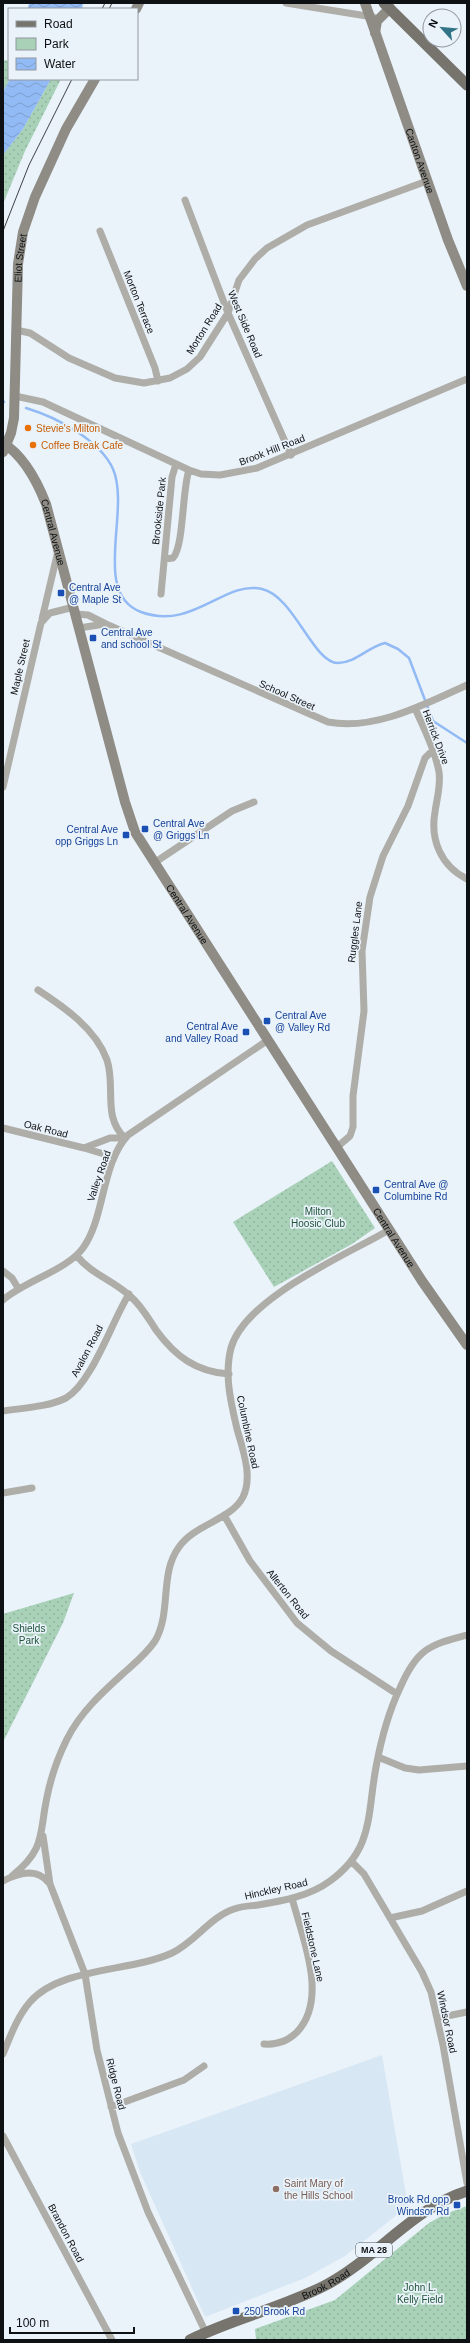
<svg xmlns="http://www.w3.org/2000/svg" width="470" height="2343" viewBox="0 0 470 2343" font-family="Arial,sans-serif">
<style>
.built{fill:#d8e7f4}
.green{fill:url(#green-dots)}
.water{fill:url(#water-waves)}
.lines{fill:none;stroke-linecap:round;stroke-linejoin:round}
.stream{stroke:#92baf4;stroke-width:2.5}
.street{stroke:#aeada8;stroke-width:7}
.secondary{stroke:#8e8c85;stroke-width:10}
.primary{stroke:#76746d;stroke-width:11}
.tram{stroke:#3d4144;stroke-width:1}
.food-dot{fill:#e8710a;stroke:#eaf2fa;stroke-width:1.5}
.transit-dot{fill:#1a4fb4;stroke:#eaf2fa;stroke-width:1.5}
.education-dot{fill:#8d6e63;stroke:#eaf2fa;stroke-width:1.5}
.labels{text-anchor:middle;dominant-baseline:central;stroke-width:3.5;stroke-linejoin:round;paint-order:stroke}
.shield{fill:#eaf2fa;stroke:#505458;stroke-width:1}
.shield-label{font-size:9px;font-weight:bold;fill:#0e1113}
.street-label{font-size:10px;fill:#0e1113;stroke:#eaf2fa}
.food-label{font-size:10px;fill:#c56008;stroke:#eaf2fa;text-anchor:start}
.transit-label{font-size:10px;fill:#164399;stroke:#eaf2fa;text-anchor:start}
.park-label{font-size:10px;fill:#1d5337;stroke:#eaf2fa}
.education-label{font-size:10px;fill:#785e54;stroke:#eaf2fa;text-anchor:start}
</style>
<defs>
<pattern id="green-dots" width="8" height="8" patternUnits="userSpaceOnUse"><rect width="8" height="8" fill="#a8d1b8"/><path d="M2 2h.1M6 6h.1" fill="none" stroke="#8fb29d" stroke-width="1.8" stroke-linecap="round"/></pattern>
<pattern id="water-waves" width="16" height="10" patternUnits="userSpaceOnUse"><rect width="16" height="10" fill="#92baf4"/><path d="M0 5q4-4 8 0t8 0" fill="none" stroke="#7d9fd0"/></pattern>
</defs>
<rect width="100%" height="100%" fill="#eaf2fa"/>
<path class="built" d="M382,2055L408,2206L345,2256L305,2278L205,2317L140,2172L131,2144Z"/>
<path class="green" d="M3,60L9,61L10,79L3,92Z
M51,79H61L25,151L3,204V155L23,129Z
M332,1161L375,1228L352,1244L274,1287L233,1222Z
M74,1593L63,1623L3,1742V1614Z
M467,2206V2340H256L255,2329L335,2300L429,2223L445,2214Z"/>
<path class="water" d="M29,3H83L82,9H28Z
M10,79H51L23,129L3,155V92Z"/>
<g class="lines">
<path class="stream" d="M3,401L4,402
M26,408C56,417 100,440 113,469C131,511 91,593 141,612C193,631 224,580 262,589C294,596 313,663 338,663C355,663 368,647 385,643L398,649L409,658L433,721L467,743"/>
<path class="street" d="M286,3L373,17
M185,200L228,313L291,455
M100,231L155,368L158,381
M16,330L30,333L69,358L115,378L144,383L170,378L187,369L200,357L228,313L239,280L255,259L267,248L307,225L427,181
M15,396L43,402L189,470L201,474L220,475L257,468L467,379
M165,559L173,558C184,546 182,490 189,470
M161,594L172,477L176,464
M76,614L88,615L106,624L328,722C375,731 425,704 467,685
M42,619L58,551
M79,628L105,624
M415,708C424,729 435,750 439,772C441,785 437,798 435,812C430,840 441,866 467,879
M3,787L41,623L50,613L74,607
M154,863L232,811L254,802
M38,990C64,1007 96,1029 107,1060C116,1087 102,1117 125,1138
M3,1128L84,1148L114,1157
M337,1147L350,1136L353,1127V1096L364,1011L362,951L370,897L383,856L408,806L425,758L433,750
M84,1148L110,1138H125
M77,1256C91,1274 113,1280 130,1296C141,1305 148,1318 156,1330C175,1356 196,1372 229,1374
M3,1271L12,1278L18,1288
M3,1300C25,1281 67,1270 83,1248C105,1218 101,1164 128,1135L268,1040
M3,1411C23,1408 48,1407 66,1398C92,1383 112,1321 129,1294
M3,1493L32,1488
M224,1515L250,1561L297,1623L331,1651L397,1694
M378,1757L405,1768L419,1770L467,1766
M43,1836L50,1884L85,1974L97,2050L118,2133L148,2212L206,2333
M352,1862L364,1874L422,1972L431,1992L443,2045L467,2183
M12,1876C46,1849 39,1834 47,1797C51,1777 58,1757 67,1739C81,1711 104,1691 126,1671C136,1662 147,1653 155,1641C172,1612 159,1574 179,1547C195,1524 231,1520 243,1497C253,1476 243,1450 237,1429C231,1403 224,1375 231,1348C245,1298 346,1255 389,1230
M3,1881C18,1873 37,1867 49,1883
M390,1918L422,1911L467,1891
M437,2018L467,2012
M264,2044C277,2045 288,2041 297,2032C329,1998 302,1937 292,1898
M3,2054C10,2037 17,2017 30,2002C60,1967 131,1972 172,1953C195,1942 210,1917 234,1909C242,1906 250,1906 258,1905C282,1901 310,1896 330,1881C374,1849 367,1815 376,1767C381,1740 388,1713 400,1688C406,1674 413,1660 425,1651C437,1642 453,1639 467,1635
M111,2107L184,2080L204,2066
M3,2136L112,2340"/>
<g class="secondary">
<path id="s1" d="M365,3L448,240L467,286"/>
<path d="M136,9L139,3"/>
<path d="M375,33L377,21L390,8"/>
<path id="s2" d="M3,443C24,456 37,481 46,504L125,802L135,832L422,1281L467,1345"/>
<path id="s3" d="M3,452L11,433L14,418L18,264L23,232L35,197L66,129L95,79"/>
</g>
<g class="primary">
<path d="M384,3L467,85"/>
<path id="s4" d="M190,2340C234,2318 282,2308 326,2285C377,2258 411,2209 467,2191"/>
</g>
<path class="tram" d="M102,9L105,3
M109,9L112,3
M3,231L29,165L72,79"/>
</g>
<g class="food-dot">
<circle cx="28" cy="428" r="4"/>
<circle cx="33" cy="445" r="4"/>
</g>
<g class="transit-dot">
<rect x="57" y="589" width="8" height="8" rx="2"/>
<rect x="89" y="634" width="8" height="8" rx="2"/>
<rect x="141" y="825" width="8" height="8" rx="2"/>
<rect x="122" y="831" width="8" height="8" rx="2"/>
<rect x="263" y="1017" width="8" height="8" rx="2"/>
<rect x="242" y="1028" width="8" height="8" rx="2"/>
<rect x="372" y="1186" width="8" height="8" rx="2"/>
<rect x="453" y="2201" width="8" height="8" rx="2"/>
<rect x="232" y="2307" width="8" height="8" rx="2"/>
</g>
<circle class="education-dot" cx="276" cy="2189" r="4"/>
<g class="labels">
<rect class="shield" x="356" y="2243" width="36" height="14" rx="3"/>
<g class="shield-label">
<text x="374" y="2250">MA 28</text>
</g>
<g class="street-label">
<text stroke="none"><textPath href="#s1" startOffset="167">Canton Avenue</textPath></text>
<text stroke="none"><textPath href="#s3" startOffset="196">Eliot Street</textPath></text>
<text transform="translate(139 302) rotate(68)">Morton Terrace</text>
<text transform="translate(245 324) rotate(67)">West Side Road</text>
<text transform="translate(204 329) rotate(-58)">Morton Road</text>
<text transform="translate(272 450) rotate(-21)">Brook Hill Road</text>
<text transform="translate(159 511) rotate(-84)">Brookside Park</text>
<text stroke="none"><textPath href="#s2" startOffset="105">Central Avenue</textPath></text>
<text transform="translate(20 667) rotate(-77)">Maple Street</text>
<text transform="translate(287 695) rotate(24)">School Street</text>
<text transform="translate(436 737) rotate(69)">Herrick Drive</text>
<text stroke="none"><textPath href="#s2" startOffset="513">Central Avenue</textPath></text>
<text transform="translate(355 932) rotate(-83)">Ruggles Lane</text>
<text transform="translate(46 1129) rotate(14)">Oak Road</text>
<text transform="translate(99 1176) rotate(-71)">Valley Road</text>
<text stroke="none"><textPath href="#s2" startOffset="897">Central Avenue</textPath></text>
<text transform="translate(87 1351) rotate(-62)">Avalon Road</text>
<text transform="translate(248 1432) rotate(78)">Columbine Road</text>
<text transform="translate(288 1594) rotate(51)">Allerton Road</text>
<text transform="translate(276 1889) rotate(-13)">Hinckley Road</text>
<text transform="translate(313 1947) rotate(77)">Fieldstone Lane</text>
<text transform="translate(447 2022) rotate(78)">Windsor Road</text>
<text transform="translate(116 2084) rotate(76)">Ridge Road</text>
<text transform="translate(66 2233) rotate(62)">Brandon Road</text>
<text stroke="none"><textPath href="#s4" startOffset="147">Brook Road</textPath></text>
</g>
<g class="food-label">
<text x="36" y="428">Stevie's Milton</text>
<text x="41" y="445">Coffee Break Cafe</text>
</g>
<g class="transit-label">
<text x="69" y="587">Central Ave<tspan x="69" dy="12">@ Maple St</tspan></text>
<text x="101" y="632">Central Ave<tspan x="101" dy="12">and school St</tspan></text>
<text x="153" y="823">Central Ave<tspan x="153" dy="12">@ Griggs Ln</tspan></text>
<text x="118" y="829" text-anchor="end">Central Ave<tspan x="118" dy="12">opp Griggs Ln</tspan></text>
<text x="275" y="1015">Central Ave<tspan x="275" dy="12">@ Valley Rd</tspan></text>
<text x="238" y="1026" text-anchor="end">Central Ave<tspan x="238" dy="12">and Valley Road</tspan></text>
<text x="384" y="1184">Central Ave @<tspan x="384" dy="12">Columbine Rd</tspan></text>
<text x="449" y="2199" text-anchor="end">Brook Rd opp<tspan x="449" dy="12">Windsor Rd</tspan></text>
<text x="244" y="2311">250 Brook Rd</text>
</g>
<g class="park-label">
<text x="318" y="1211">Milton<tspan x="318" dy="12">Hoosic Club</tspan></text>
<text x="29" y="1628">Shields<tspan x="29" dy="12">Park</tspan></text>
<text x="420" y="2287">John L.<tspan x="420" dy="12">Kelly Field</tspan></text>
</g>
<g class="education-label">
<text x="284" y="2183">Saint Mary of<tspan x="284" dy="12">the Hills School</tspan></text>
</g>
</g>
<rect width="470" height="2343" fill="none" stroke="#0e1113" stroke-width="8"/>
<rect x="8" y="8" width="130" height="72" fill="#eaf2fa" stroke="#92989e"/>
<rect x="16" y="21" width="20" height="6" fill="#76746d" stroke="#92989e"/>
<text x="44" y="28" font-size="12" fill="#0e1113">Road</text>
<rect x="16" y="38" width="20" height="12" fill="#a8d1b8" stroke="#92989e"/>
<text x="44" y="48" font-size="12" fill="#0e1113">Park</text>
<rect x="16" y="58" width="20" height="12" fill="url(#water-waves)" stroke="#92989e"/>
<text x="44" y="68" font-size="12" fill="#0e1113">Water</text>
<g transform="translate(442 28) rotate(297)"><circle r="19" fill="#eaf2fa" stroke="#92989e"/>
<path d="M0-3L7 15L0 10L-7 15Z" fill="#327586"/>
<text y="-6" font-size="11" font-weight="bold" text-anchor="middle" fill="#0e1113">N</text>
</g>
<path d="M10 2327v6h124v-6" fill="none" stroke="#0e1113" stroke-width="2"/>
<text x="16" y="2327" font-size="12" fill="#0e1113" stroke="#eaf2fa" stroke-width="3" paint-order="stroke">100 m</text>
</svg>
